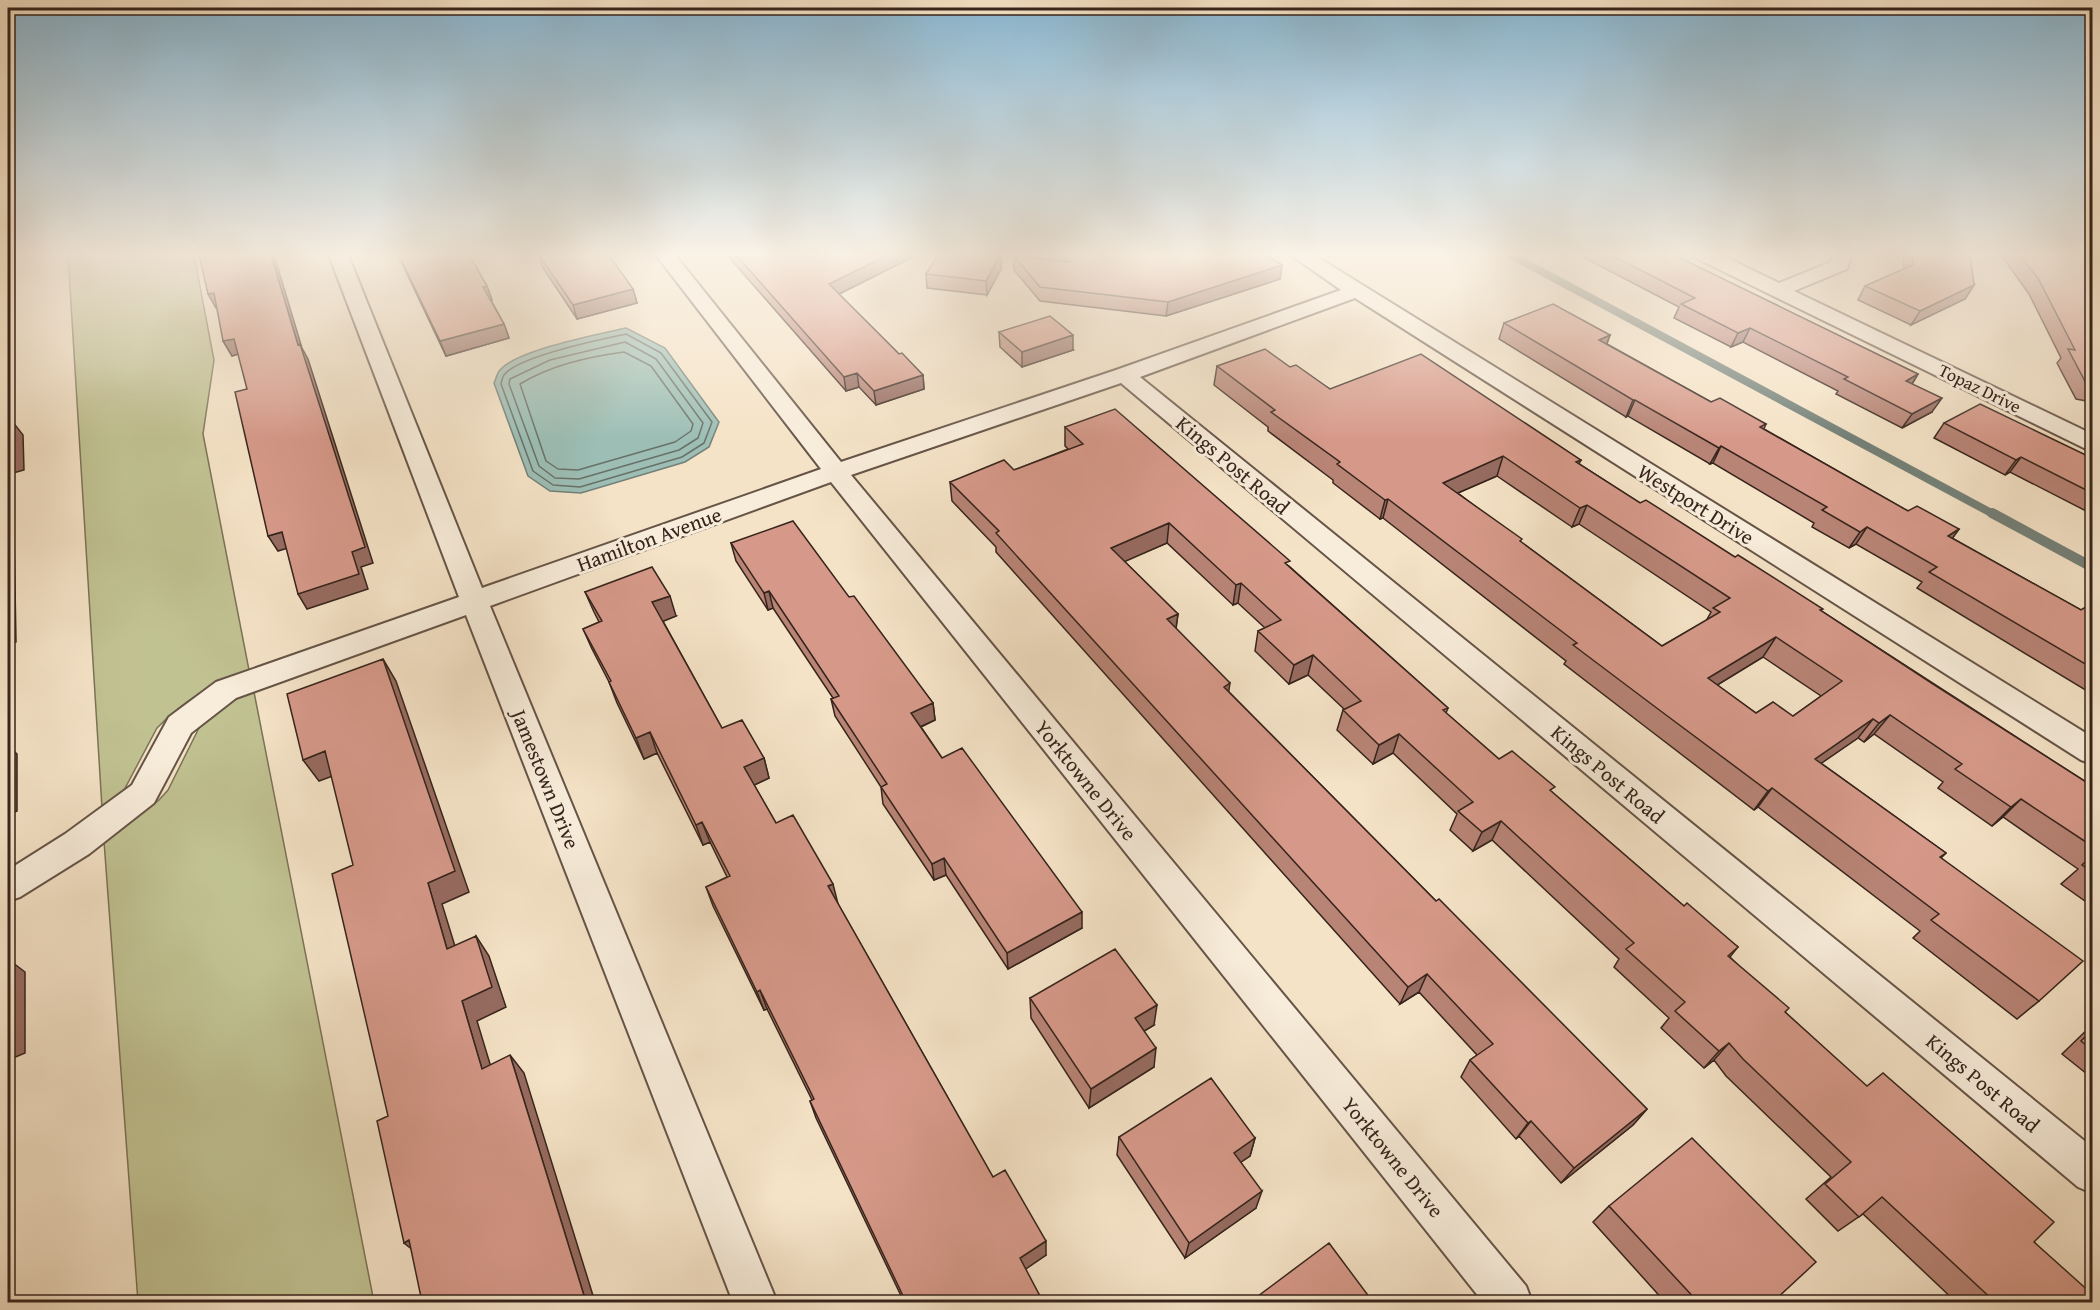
<svg xmlns="http://www.w3.org/2000/svg" width="2100" height="1310" viewBox="0 0 2100 1310" font-family="'Gentium Book Plus',serif">
<style>
.green{fill:#c1c292;stroke:#7c7357;stroke-width:1.5}
.water{fill:#9cbeb5;stroke:#738078;stroke-width:1.5}
.lines{fill:none;stroke-linecap:round;stroke-linejoin:round}
.shore{stroke:#697168;stroke-width:1.5}
.stream-far1{stroke:#738078;stroke-width:8}
.stream{stroke:#738078;stroke-width:10}
.street-casing{stroke:#665447;stroke-width:4}
.street{fill:#f8eddb;fill-rule:evenodd}
.wall{fill:#b88476;stroke:#36241c;stroke-width:1.5;fill-rule:evenodd}
.shaded-wall{fill:#966b60;stroke:#36241c;stroke-width:1.5}
.building{fill:#d69989;stroke:#36241c;stroke-width:1.5;fill-rule:evenodd}
.labels{text-anchor:middle;dominant-baseline:central;stroke-width:6;stroke-linejoin:round;paint-order:stroke}
.far-street-label{font-size:18px;fill:#36241c;stroke:#f8eddb}
.street-label{font-size:21px;fill:#36241c;stroke:#f8eddb}
</style>
<rect width="100%" height="100%" fill="#f5e3c7"/>
<filter id="stains"><feTurbulence type="fractalNoise" baseFrequency=".00333" numOctaves="4"/><feColorMatrix values="0 0 0 0 .2 0 0 0 0 .09 0 0 0 0 .02 0 0 0 .5 -.17"/></filter>
<radialGradient id="worn" r=".72"><stop offset=".6" stop-color="#630" stop-opacity="0"/><stop offset="1" stop-color="#630" stop-opacity=".3"/></radialGradient>
<path class="green" d="M68,255H194L214,360L203,434L249,670C215,682 182,702 157,728L123,792L102,808Z
M254,692L374,1302H138L104,841L159,800L168,790L200,726L236,698Z"/>
<path class="water" d="M626,328L665,348L719,422L709,447L685,462L581,493L550,491L528,476L494,383C496,379 497,373 500,370C517,350 599,334 626,328Z"/>
<g class="lines">
<path class="shore" d="M626,334L661,353L712,422L704,443L682,457L580,487L553,485L533,471L501,384C501,383 503,376 504,375C518,356 602,339 626,334Z
M625,342L656,359L703,423L698,438L679,450L579,479L555,478L539,466L509,384L510,379L550,360Z
M624,352L651,366L693,424L691,431L675,442L578,470L558,469L546,461L520,384C551,365 588,357 624,352Z"/>
<path class="stream-far1" d="M1511,255L1995,515"/>
<path class="stream" d="M1992,513L2092,567"/>
<defs>
<path id="street" d="M329,255H348L482,588L821,469L656,255H675L841,462L1116,370L1341,290L1291,255H1314L2092,737V764L2081,760L1355,298L1140,377L2092,1147V1193L2078,1187L1121,383L851,475L1526,1286L1532,1302H1483L831,482L490,606L777,1302H733L466,615L236,698L191,733L154,803L89,854L20,897L8,901V870L65,834L132,785L169,717L216,682L459,597Z
M1696,255H1721L1779,283L1831,262L1832,255H1851L1847,269L1794,291L2092,434V450L2084,448L1698,259Z"/>
</defs>
<use href="#street" class="street-casing"/>
<use href="#street" class="street"/>
</g>
<path class="wall" d="M398,255H469L487,286L492,300H491L504,324L509,338L446,356Z
M539,255L633,289L637,303L577,319L543,268Z
M727,255H911V258L839,294L899,354L923,375L924,389L876,405L859,387L846,391Z
M1001,255V269L987,295L927,288L926,274Z
M1050,255H1266L1282,265L1280,279L1166,316L1040,301L1014,270V256L1050,260Z
M1579,255H1674L1918,374L1912,384L1932,412L1902,428L1836,394L1838,391L1743,342L1731,347L1674,318L1679,307Z
M1903,255H1970L1974,285L1965,299L1911,325L1858,300L1865,286L1904,269Z
M2001,255H2082L2092,273V402L2076,399L2057,363L2061,358L2029,294Z
M1504,323L1610,335L1607,344L1711,402L1766,424L1764,429L1908,511L1959,529L1952,538L2081,610L2092,607V694L1917,588L1922,582L1856,544L1849,548L1812,527L1814,523L1713,463L1710,464L1628,416L1626,417L1499,339Z
M999,332L1073,350L1022,367L1000,347Z
M1217,366L1290,367L1330,389L1581,460L1579,464L1640,503L1821,611L2086,782H2092V906L2061,884L2078,869L2003,817L1992,826L1938,788L1943,782L1874,734L1864,742L1858,738L1821,763L1946,853L1941,858L2039,1001L2017,1019L1913,938L1920,931L1758,807L1754,810L1647,728L1564,664L1566,661L1383,518L1380,519L1333,483V480L1268,431V427L1214,385ZM1497,476L1572,527L1579,524L1711,612L1706,621L1662,646L1521,542L1458,493ZM1763,657L1821,696L1793,716L1756,713L1717,685Z
M1944,423L2092,458V514L2010,472L2005,475L1934,438Z
M1065,427L1289,566L1448,708L1446,713L1499,759L1552,792L1684,906L1738,947L1730,957L1785,1012L2034,1242L2092,1302H1956L1863,1214L1838,1231L1806,1199L1831,1177L1726,1076L1714,1060L1704,1068L1661,1028L1669,1018L1614,967L1619,959L1492,840L1473,851L1450,830L1457,814L1393,753L1373,764L1337,730L1343,710L1344,709L1308,675L1289,684L1255,651L1258,631L1265,628L1238,603L1233,605L1167,543L1124,561L1178,614L1176,629L1229,692L1436,901L1647,1109L1633,1125L1561,1183L1519,1136L1516,1139L1461,1077L1470,1060L1477,1055L1419,992L1400,1004L996,552V547L952,501L950,482L1014,470L1068,449L1065,446Z
M731,543L849,597L933,703L935,720L921,727L942,758L1082,928L1008,969L946,875L934,880L883,804L881,787L835,716L831,699L833,698L773,608L768,610L736,561Z
M585,592L676,616L663,621L722,728L764,758L769,778L754,785L776,823L837,902L993,1177L1046,1255L1025,1269L1042,1300V1302H904L816,1118L810,1101L812,1100L767,1009L764,1010L713,906L706,887L727,877L710,842L703,845L657,753L644,759L617,703L609,682L592,649L583,629L599,622L594,612Z
M1030,998L1154,1025L1144,1031L1154,1067L1089,1108L1031,1018Z
M2092,1025V1078L2062,1054Z
M1119,1137L1255,1138L1250,1156L1241,1162L1256,1208L1185,1258L1117,1155Z
M1609,1206L1773,1302H1665L1593,1222Z"/>
<path class="shaded-wall" d="M271,255H274L302,348L308,359L373,563L361,567L368,589L307,609L298,594L352,552L298,345Z
M888,255H911V258L831,298L829,284Z
M1001,255V269L987,295L986,281Z
M1282,265L1280,279L1166,316L1168,302Z
M1974,285L1965,299L1911,325L1920,311Z
M487,286L492,300L488,301L483,287Z
M633,289L637,303L577,319L573,305Z
M214,293L222,307L216,308L208,294Z
M504,324L509,338L446,356L440,341Z
M1750,328L1743,342L1731,347L1738,333Z
M1073,335V350L1022,367V352Z
M1610,335L1604,351L1599,340Z
M234,339L242,353L232,356L223,341Z
M857,373L859,387L846,391L844,377Z
M1918,374L1909,389L1906,381Z
M923,375L924,389L876,405L874,391Z
M1942,398L1932,412L1902,428L1912,414Z
M1633,400H1635L1628,416L1626,417Z
M12,421L23,435L24,470L13,473L16,642L8,645V457Z
M1721,446L1713,463L1710,464L1719,448Z
M1503,456L1497,476L1437,502L1443,483Z
M2021,457L2010,472L2005,475L2016,460Z
M1388,499L1383,518L1380,519L1385,500Z
M1587,505L1579,524L1572,527L1580,508Z
M1169,523L1167,543L1110,568L1111,548Z
M1867,527L1856,544L1849,548L1860,532Z
M1959,529L1947,546L1948,536Z
M282,532L291,547L278,551L268,536Z
M1241,583L1238,603L1233,605L1236,585Z
M769,591L773,608L768,610L764,593Z
M670,596L676,616L659,623L652,602Z
M1178,614L1175,634L1167,619Z
M1776,637L1763,657L1696,698L1708,678Z
M1313,655L1308,675L1289,684L1294,665Z
M383,659L396,681L469,892L442,904L462,969L447,949L428,883Z
M1230,683L1227,703L1224,687Z
M933,703L935,720L913,730L911,713Z
M1890,715L1874,734L1864,742L1879,723Z
M1873,719L1858,738L1800,778L1815,759Z
M650,732L657,753L644,759L636,738Z
M1399,734L1393,753L1373,764L1379,745Z
M8,745L17,754V811L8,815Z
M325,751L341,773L319,781L303,760Z
M764,758L769,778L750,787L744,767Z
M1772,788L1758,807L1754,810L1768,791Z
M2021,799L2003,817L1992,826L2011,807Z
M1501,821L1492,840L1473,851L1482,832Z
M702,822L710,842L703,845L696,825Z
M944,858L946,875L934,880L932,864Z
M833,884L838,904L828,886Z
M1082,912V928L1008,969L1007,953Z
M476,936L489,956L506,1007L477,1021L497,1087L482,1069L462,1001Z
M8,959L25,972V1053L13,1058L10,1229L12,1230V1302H8Z
M1427,974L1419,992L1400,1004L1408,987Z
M760,990L767,1009L764,1010L757,992Z
M1157,1005L1154,1025L1133,1038L1135,1018Z
M1729,1043L1714,1060L1704,1068L1719,1051Z
M1156,1048L1154,1067L1089,1108L1091,1089Z
M510,1055L524,1073L595,1302H586Z
M1647,1109L1633,1125L1561,1183L1574,1168Z
M1531,1121L1519,1136L1516,1139L1528,1123Z
M1255,1138L1250,1156L1229,1170L1234,1153Z
M1262,1191L1256,1208L1185,1258L1189,1243Z
M409,1240L423,1258L404,1243Z
M1046,1241V1255L1020,1273V1258Z"/>
<path class="building" d="M199,255H271L298,345L300,344L365,547L352,552L359,574L298,594L282,532L268,536L235,392L247,389L234,339L223,341L214,293L208,294Z
M399,255H469L487,286L483,287L504,324L440,341Z
M539,255H609L633,289L573,305Z
M736,255H888L829,284L899,354L902,353L923,375L874,391L857,373L844,377Z
M938,255H1000L986,281L926,274Z
M1061,255H1266L1282,265L1168,302L1040,287L1014,256L1070,262Z
M1611,255H1674L1918,374L1906,381L1942,398L1912,414L1844,379L1848,377L1750,328L1738,333L1681,304L1695,298Z
M1912,255H1970L1974,285L1920,311L1865,286L1913,265Z
M2020,255H2082L2092,273V386L2087,385L2068,349L2075,350L2039,280Z
M1553,304L1610,335L1599,340L1711,402L1720,398L1766,424L1760,427L1908,511L1917,506L1959,529L1948,536L2081,610L2089,605L2092,607V668L1929,572L1937,567L1867,527L1860,532L1822,510L1827,507L1721,446L1719,448L1635,400H1633L1504,323Z
M1050,316L1073,335L1022,352L999,332Z
M1265,349L1290,367L1296,365L1330,389L1421,354L1581,460L1576,462L1640,503L1646,500L1735,557L1738,555L1823,609L1820,610L1933,684L2086,782L2089,779L2092,782V846L2021,799L2011,807L1955,769L1962,764L1890,715L1879,723L1873,719L1815,759L1946,853L1940,857L2083,961L2039,1001L1931,920L1939,914L1772,788L1768,791L1658,709L1573,645L1577,643L1388,499L1385,500L1337,464L1340,462L1271,412L1275,410L1217,366ZM1503,456L1580,508L1587,505L1730,598L1713,608L1720,612L1662,646L1520,541L1522,539L1443,483ZM1776,637L1842,681L1793,716L1773,702L1756,713L1708,678Z
M1980,404L2092,458V493L2021,457L2016,460L1944,423Z
M1115,409L1290,561L1285,563L1448,708L1443,710L1499,759L1512,751L1555,787L1550,790L1684,906L1687,903L1738,947L1728,956L1789,1008L1785,1012L1867,1086L1883,1073L2054,1222L2034,1242L2092,1294V1302H1995L1882,1197L1859,1217L1825,1184L1851,1162L1743,1059L1729,1043L1719,1051L1675,1011L1685,1002L1626,949L1634,943L1501,821L1482,832L1458,811L1473,802L1399,734L1379,745L1343,710L1361,701L1313,655L1294,665L1258,631L1281,620L1241,583L1236,585L1169,523L1111,548L1178,614L1167,619L1230,683L1224,687L1436,901L1439,899L1647,1109L1574,1168L1531,1121L1528,1123L1470,1060L1493,1044L1427,974L1408,987L996,533L999,531L950,482L1004,460L1014,470L1083,444L1065,427Z
M12,421V455L8,457V422Z
M793,521L849,597L854,596L933,703L911,713L942,758L962,748L1082,912L1007,953L944,858L932,864L881,787L887,784L831,699L839,696L769,591L764,593L731,543Z
M652,567L670,596L652,602L722,728L742,720L764,758L744,767L776,823L793,815L833,884L828,886L993,1177L1005,1170L1046,1241L1020,1258L1042,1300L1038,1302H906L810,1101L814,1099L760,990L757,992L706,887L730,876L702,822L696,825L650,732L636,738L609,682L611,681L583,629L602,621L585,592Z
M383,659L455,871L428,883L447,949L476,936L492,987L462,1001L482,1069L510,1055L586,1302H422L409,1240L404,1243L377,1121L388,1116L332,874L353,865L325,751L303,760L287,694Z
M2092,856V872L2082,865Z
M1115,949L1157,1005L1135,1018L1156,1048L1091,1089L1030,998Z
M2092,1030V1050L2081,1041Z
M1211,1078L1255,1138L1234,1153L1262,1191L1189,1243L1119,1137Z
M1692,1138L1816,1262L1773,1302H1698L1609,1206Z
M1329,1243L1373,1302H1250Z"/>
<linearGradient id="sky" x2="0" y2="1"><stop stop-color="#89b8d4"/><stop offset="0.58" stop-color="#faf2e6"/><stop offset="1" stop-color="#faf2e6" stop-opacity="0"/></linearGradient>
<rect width="2100" height="439" fill="url(#sky)"/>
<g class="labels">
<g class="far-street-label">
<text transform="translate(1980 388) rotate(26)">Topaz Drive</text>
</g>
<g class="street-label">
<text transform="translate(1233 465) rotate(40)">Kings Post Road</text>
<text transform="translate(1696 504) rotate(32)">Westport Drive</text>
<text transform="translate(649 539) rotate(-20)">Hamilton Avenue</text>
<text transform="translate(1608 774) rotate(40)">Kings Post Road</text>
<text transform="translate(546 779) rotate(68)">Jamestown Drive</text>
<text transform="translate(1086 780) rotate(51)">Yorktowne Drive</text>
<text transform="translate(1983 1083) rotate(40)">Kings Post Road</text>
<text transform="translate(1393 1157) rotate(51)">Yorktowne Drive</text>
</g>
</g>
<rect width="2100" height="1310" fill="none" stroke="#f5e3c7" stroke-width="30"/>
<rect x="9" y="9" width="2082" height="1292" fill="none" stroke="#36241c" stroke-width="3"/>
<rect x="15" y="15" width="2070" height="1280" fill="none" stroke="#36241c" stroke-width="1.5"/>
<rect width="100%" height="100%" filter="url(#stains)"/>
<rect width="100%" height="100%" fill="url(#worn)"/>
</svg>
